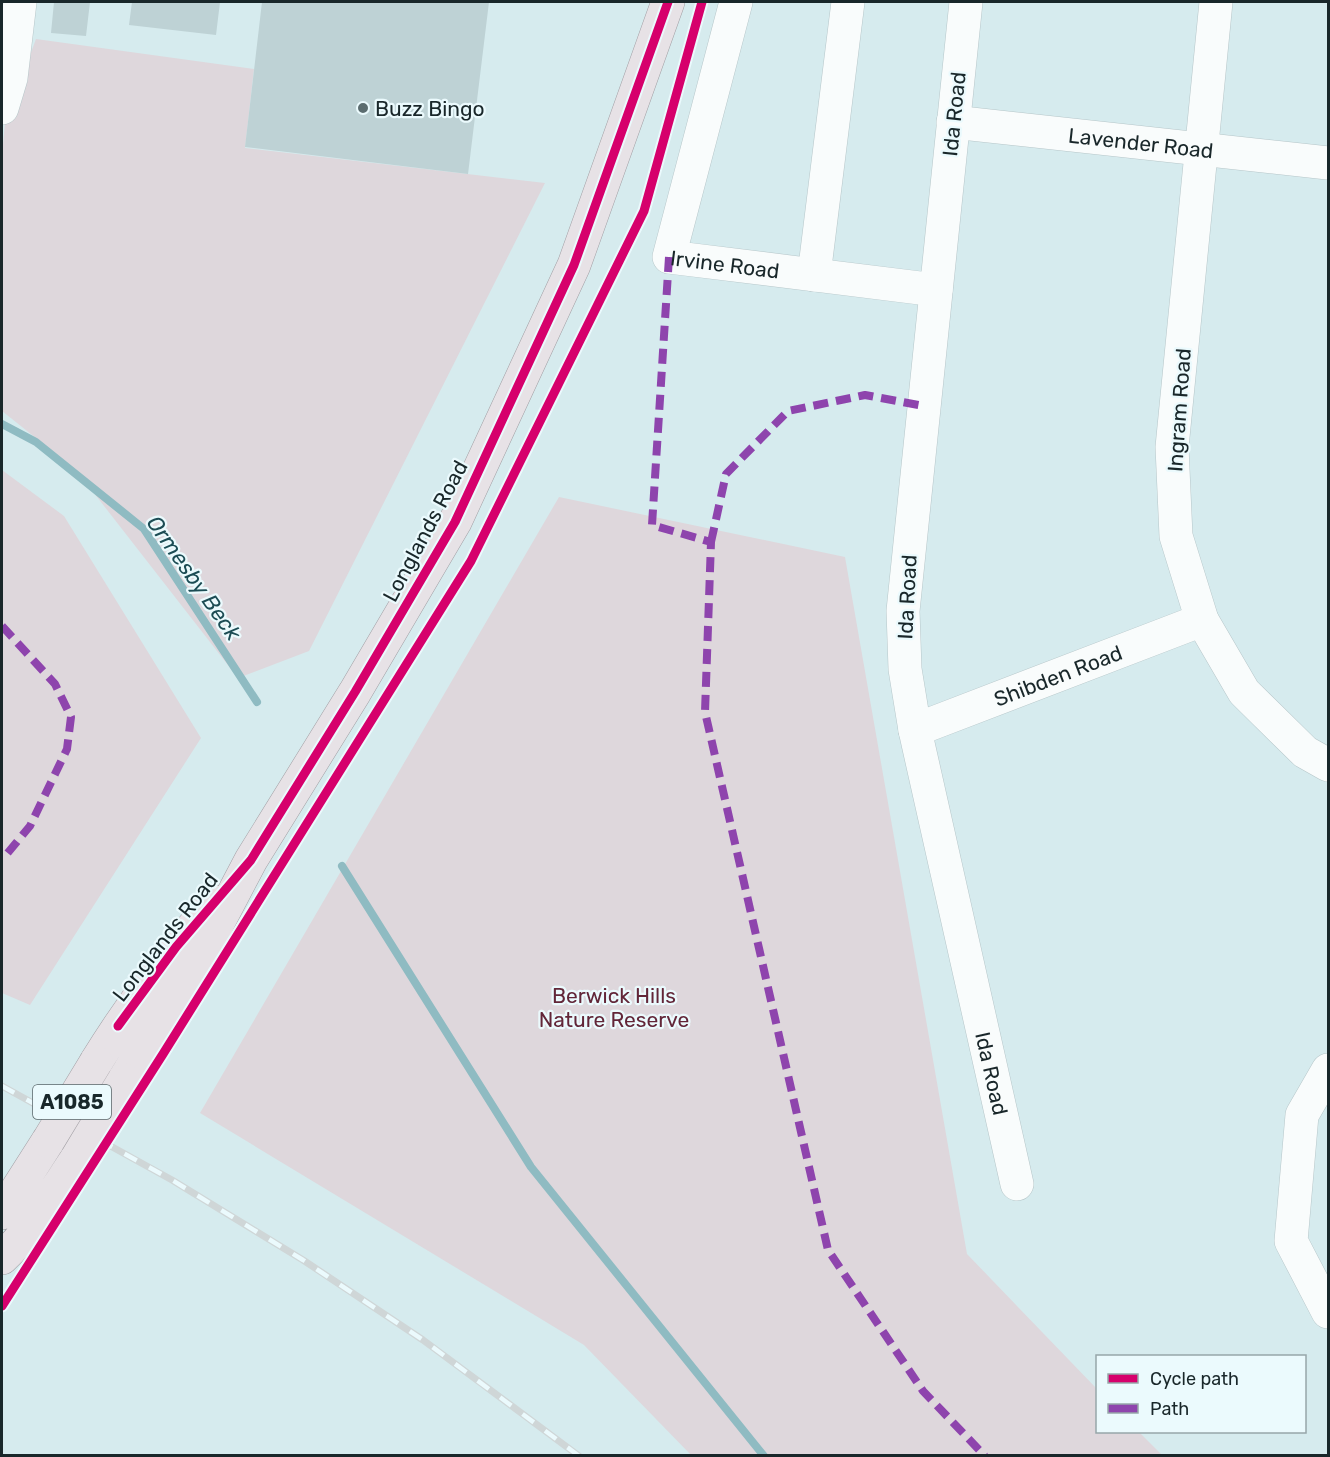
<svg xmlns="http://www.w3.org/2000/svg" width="1330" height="1457" viewBox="0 0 1330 1457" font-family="Rubik,sans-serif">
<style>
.green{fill:#ded7dc}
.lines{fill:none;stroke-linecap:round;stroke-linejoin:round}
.stream{stroke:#8fbbc2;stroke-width:8}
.building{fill:#bed2d5}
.minor-casing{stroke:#b6c6c9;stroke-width:34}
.major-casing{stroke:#a29fa4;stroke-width:34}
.minor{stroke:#f9fcfc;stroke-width:33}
.major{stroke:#e7e2e6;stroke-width:33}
.rail-casing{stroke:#cfd6d7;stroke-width:7}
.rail{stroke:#ebfafd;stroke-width:4.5;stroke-dasharray:14;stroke-linecap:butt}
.major-bridge-casing{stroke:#a29fa4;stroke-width:34;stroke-linecap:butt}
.major-bridge{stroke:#e7e2e6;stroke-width:33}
.quiet{stroke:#8e44ad;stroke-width:8;stroke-dasharray:15 8;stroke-linecap:butt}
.cycleway-casing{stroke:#ebfafd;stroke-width:13}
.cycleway{stroke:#d6006c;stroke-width:9}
.poi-dot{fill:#5b6c6f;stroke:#ebfafd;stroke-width:2}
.labels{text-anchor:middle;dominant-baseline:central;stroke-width:4.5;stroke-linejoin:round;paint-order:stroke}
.shield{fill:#ebfafd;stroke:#586669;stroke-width:1.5}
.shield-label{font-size:20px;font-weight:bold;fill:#19272a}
.poi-label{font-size:21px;fill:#19272a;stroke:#ebfafd;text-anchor:start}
.street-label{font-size:21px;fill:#19272a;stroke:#ebfafd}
.park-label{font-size:21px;fill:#622638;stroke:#ebfafd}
.water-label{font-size:22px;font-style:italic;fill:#1c4c54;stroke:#ebfafd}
</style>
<rect width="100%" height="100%" fill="#d6ebee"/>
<path class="green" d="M36,39L254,69L245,148L545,183L309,651L238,678L76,470L2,411V156L5,122Z
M2,470L64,516L201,738L30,1005L2,993Z
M559,497L845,557L967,1254L1097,1389L1098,1432H1139L1162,1455H691L584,1345L200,1113Z"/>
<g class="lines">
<path class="stream" d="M2,424L36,442L144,529L257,702
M342,866L531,1167L764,1456"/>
</g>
<path class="building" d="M54,2H90L86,36L51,33Z
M132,2H220L216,35L129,25Z
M262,2H489L468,174L245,147Z"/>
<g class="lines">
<defs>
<g id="minor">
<path id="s1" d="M736,2L669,257L936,290"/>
<path id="s2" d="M966,2L903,611L905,669L915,730L1017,1184"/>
<path d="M1216,2L1172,447L1176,536L1202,620L1244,692L1305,752L1328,765"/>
<path d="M2,108L11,78L20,2"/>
<path id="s3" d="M953,122L1328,163"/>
<path d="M814,275L848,2"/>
<path id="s4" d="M915,730L1202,620"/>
<path d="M1328,1070L1302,1115L1291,1241L1328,1312"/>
</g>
<path id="major" d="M96,1062C131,1005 171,952 214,902
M124,1080L200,957L251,860L355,692L455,522L574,265L668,2
M2,1213L48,1141
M2,1258C32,1230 54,1192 77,1158"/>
</defs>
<use href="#minor" class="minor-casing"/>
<use href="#major" class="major-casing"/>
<use href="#minor" class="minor"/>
<use href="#major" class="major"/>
<defs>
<path id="rail" d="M2,1086L172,1180L303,1260L423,1340L579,1456"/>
</defs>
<use href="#rail" class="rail-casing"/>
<use href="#rail" class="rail"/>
<defs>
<path id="major-bridge" d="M48,1141L96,1062
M77,1158L124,1080"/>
</defs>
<use href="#major-bridge" class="major-bridge-casing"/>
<use href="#major-bridge" class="major-bridge"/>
<path class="quiet" d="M669,257L652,525L711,542L705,712L828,1250L923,1391L985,1456
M711,542L726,474L788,411L865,395L924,406
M2,626L55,684L71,717L67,749L30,826L6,855L2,857"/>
<defs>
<path id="cycleway" d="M118,1026L176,947L251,860L355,692L455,522L574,265L668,2
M2,1306L163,1054L471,561L644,211L702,2"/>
</defs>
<use href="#cycleway" class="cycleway-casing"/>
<use href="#cycleway" class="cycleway"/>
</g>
<circle class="poi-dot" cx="363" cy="108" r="6"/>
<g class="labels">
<rect class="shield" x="33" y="1085" width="78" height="34" rx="4.5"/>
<g class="shield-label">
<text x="72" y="1102">A1085</text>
</g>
<g class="poi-label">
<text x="375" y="108">Buzz Bingo</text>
</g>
<g class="street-label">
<text transform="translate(954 114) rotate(-84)">Ida Road</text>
<text stroke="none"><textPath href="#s3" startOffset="189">Lavender Road</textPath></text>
<text stroke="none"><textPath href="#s1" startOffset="320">Irvine Road</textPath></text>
<text transform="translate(1179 410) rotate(-86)">Ingram Road</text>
<text transform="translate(425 531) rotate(-62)">Longlands Road</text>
<text transform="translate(907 597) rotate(-87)">Ida Road</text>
<text stroke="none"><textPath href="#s4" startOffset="153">Shibden Road</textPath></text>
<text transform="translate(165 937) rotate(-52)">Longlands Road</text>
<text stroke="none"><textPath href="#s2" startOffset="1084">Ida Road</textPath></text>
</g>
<g class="park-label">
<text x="614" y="995">Berwick Hills<tspan x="614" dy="24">Nature Reserve</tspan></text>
</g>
<g class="water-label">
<text transform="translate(194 578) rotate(55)">Ormesby Beck</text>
</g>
</g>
<rect width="1330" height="1457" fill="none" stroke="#19272a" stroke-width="6"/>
<rect x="1096" y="1355" width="210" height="78" fill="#ebfafd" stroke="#97a6a9" stroke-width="1.5"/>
<rect x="1108" y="1374" width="30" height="9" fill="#d6006c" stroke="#97a6a9" stroke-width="1.5"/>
<text x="1150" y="1385" font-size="18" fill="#19272a">Cycle path</text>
<rect x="1108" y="1404" width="30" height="9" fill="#8e44ad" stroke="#97a6a9" stroke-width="1.5"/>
<text x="1150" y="1415" font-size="18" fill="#19272a">Path</text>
</svg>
